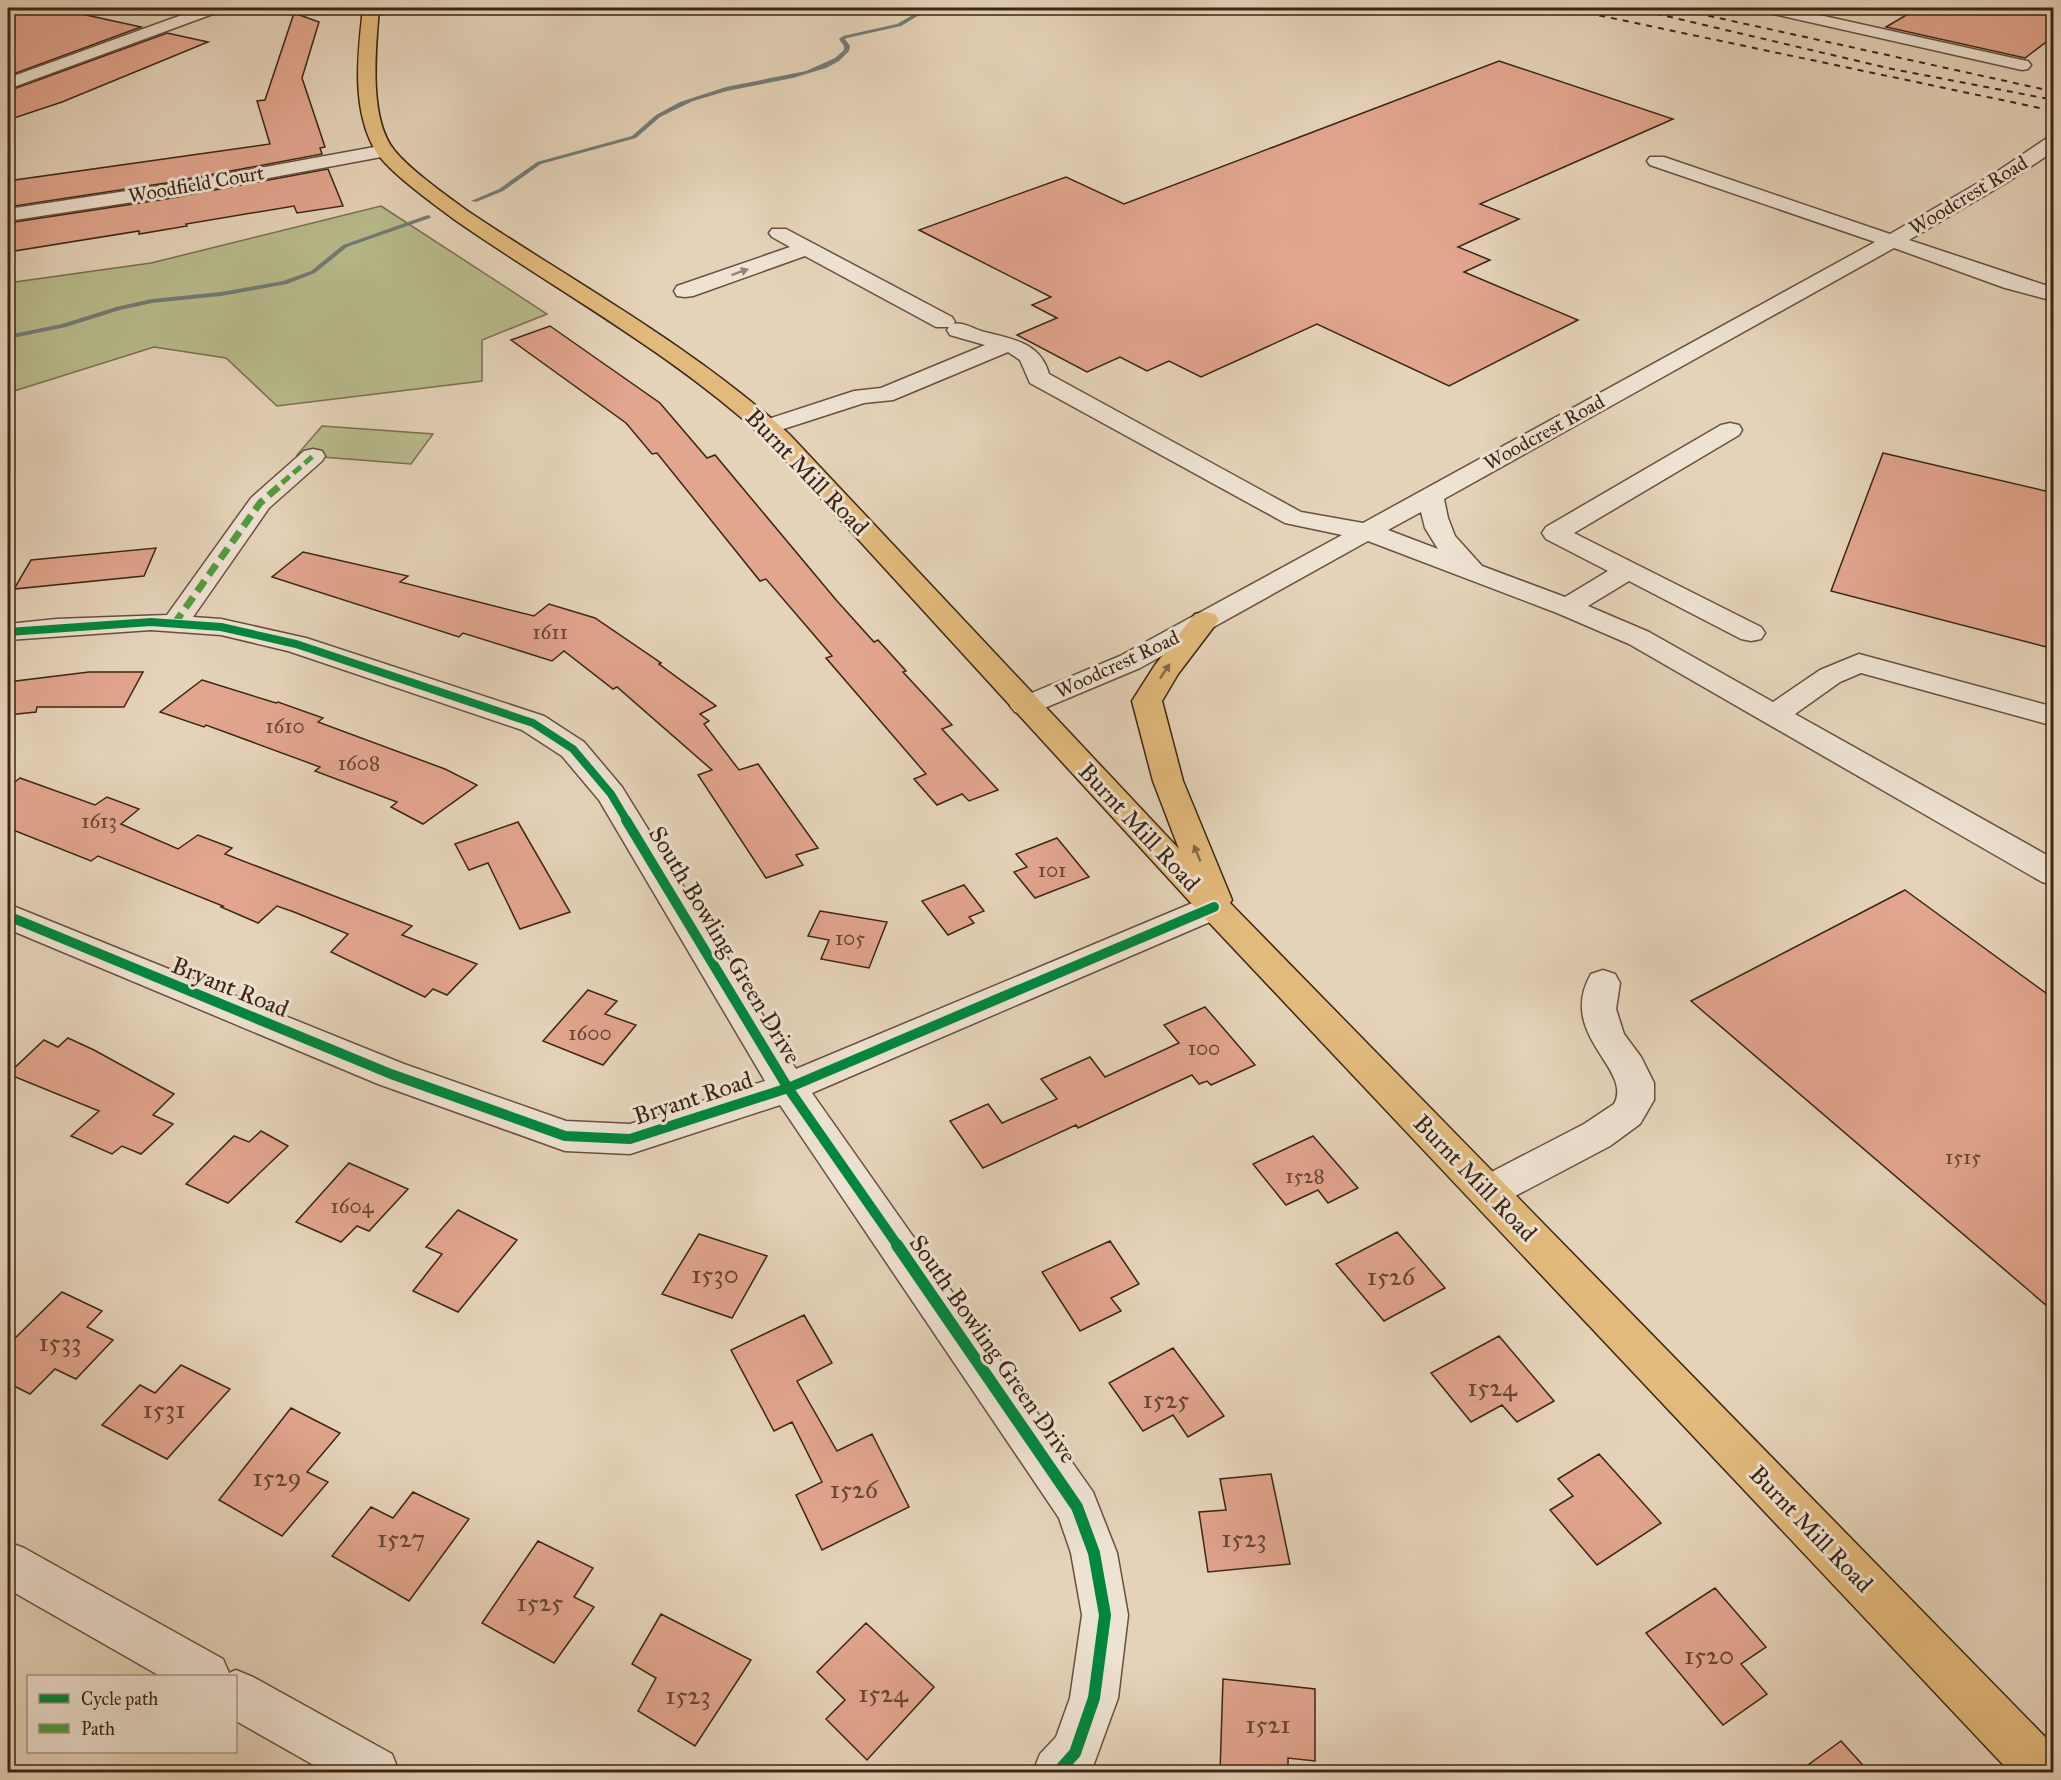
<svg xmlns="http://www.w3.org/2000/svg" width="2061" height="1780" viewBox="0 0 2061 1780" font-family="'IM FELL Great Primer',serif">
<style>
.green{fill:#b8bb8c;stroke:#7a7050;stroke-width:1.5}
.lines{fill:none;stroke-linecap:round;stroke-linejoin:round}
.stream{fill:#737c76;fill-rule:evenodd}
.building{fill:#e2a58e;stroke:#3c2515;stroke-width:1.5}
.minor-casing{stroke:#66503e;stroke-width:3}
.major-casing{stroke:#3c2515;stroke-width:3}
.minor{fill:#eee2d2;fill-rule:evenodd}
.major{fill:#e2ba7c;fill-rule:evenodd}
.rail{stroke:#3c2515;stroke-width:2;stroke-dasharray:6 6;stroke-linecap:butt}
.quiet-far1{stroke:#529b3d;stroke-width:5;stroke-dasharray:10 5;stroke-linecap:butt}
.quiet{stroke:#529b3d;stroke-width:7;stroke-dasharray:13 7;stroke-linecap:butt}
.cycleway-far2-casing{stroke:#eee2d2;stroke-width:10}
.cycleway-far1-casing{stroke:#eee2d2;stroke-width:14}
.cycleway-casing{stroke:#eee2d2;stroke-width:16}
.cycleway-far2{stroke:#00873e;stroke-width:8}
.cycleway-far1{stroke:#00873e;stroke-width:10}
.cycleway{stroke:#00873e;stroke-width:12}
.oneway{fill:#958474}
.oneway2{fill:#876843}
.labels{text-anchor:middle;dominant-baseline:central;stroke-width:6;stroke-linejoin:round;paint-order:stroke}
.far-street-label{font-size:20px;fill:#3c2515;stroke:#eee2d2}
.number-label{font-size:21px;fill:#664533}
.street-label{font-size:24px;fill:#3c2515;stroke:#eee2d2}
.near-number-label{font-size:26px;fill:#664533}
</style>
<rect width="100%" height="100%" fill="#e5d3b9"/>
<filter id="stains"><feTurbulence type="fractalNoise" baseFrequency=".00333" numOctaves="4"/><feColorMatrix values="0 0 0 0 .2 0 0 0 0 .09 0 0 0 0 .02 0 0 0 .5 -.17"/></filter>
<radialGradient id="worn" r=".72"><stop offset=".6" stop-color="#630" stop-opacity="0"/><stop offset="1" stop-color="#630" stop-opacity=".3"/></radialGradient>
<path class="green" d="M381,206L547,314L482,340V381L277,406L226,358L154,347L8,393V283L151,263Z
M322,426L433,434L411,464L297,455Z"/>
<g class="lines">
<path class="stream" d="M925,8H931L901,26L847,38L845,39L850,46L849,51L839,61L826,68L793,78L727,91L693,101L660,117L636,138L541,164L503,191L476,202L471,201L499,189L537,162L632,136L656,115L680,102L726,87L806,71L835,58L844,50V46L839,39L843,36L897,24Z
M428,215L431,217L430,218L347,247L315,273L287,284L221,296L152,303L120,310L66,327L8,339V335L62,324L116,307L152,299L221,292L283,281L311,271L343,245Z"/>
</g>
<path class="building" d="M8,8H54L141,27L8,76Z
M1918,8H2023L2054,14V36L2025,58L1886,27Z
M294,13L319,22L302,78L325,147L320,148L322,154L166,183L8,207V181L270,144L257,101L265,100Z
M167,33L208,42L62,102L8,120V91Z
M1499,61L1673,119L1480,204L1519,219L1458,247L1490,260L1464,272L1578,320L1449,386L1317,324L1201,377L1169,361L1147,371L1120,357L1087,372L1017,335L1057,318L1032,305L1051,297L919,230L1066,177L1124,204Z
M328,169L343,206L297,213L294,206L186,224L187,226L139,234V231L8,252V223L166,199Z
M550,326L660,403L707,458L715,455L837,601L874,642L878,640L906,671L903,672L952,725L942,729L998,790L969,801L962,794L937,805L914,779L926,774L826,658L832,656L766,579L760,581L657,453L652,454L626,423L511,340Z
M1883,453L2054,493V649L1831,591Z
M156,548L144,576L14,589L31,560Z
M303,552L408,576L400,582L534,616L549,604L595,618L661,663L659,664L716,706L700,714L709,721L704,724L739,770L758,764L818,848L796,855L803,865L766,878L698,775L712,770L617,687L613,689L564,651L552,661L463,633L459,637L272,577Z
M89,672H143L124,707H37L36,712L8,715V682Z
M202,680L276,703L278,702L323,718L318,722L445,769L477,785L423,824L391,807L397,802L315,771L320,767L206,725L204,727L160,712Z
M20,778L95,805L107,797L139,809L121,824L178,849L198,835L232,848L225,854L412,926L402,935L477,964L447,995L433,989L425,997L331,952L348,934L294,912L277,906L258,923L221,907L223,906L98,856L91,861L8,828V787Z
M518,822L570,912L520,929L488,863L469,870L455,844Z
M1057,838L1089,877L1035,898L1014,872L1027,867L1016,854Z
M964,885L984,911L969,917L974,923L948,935L922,901Z
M1905,890L2054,999V1312L1691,1001Z
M820,911L887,922L869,968L821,959L829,940L808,936Z
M588,990L617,1001L605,1014L636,1025L603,1065L543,1041Z
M1205,1007L1255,1065L1211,1085L1207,1081L1199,1084L1192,1075L1078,1128L1076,1125L983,1168L950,1121L988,1104L1002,1123L1057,1099L1041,1079L1090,1057L1105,1077L1179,1043L1164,1025Z
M68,1038L94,1050L174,1094L153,1115L173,1124L141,1154L122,1146L112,1154L71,1136L99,1111L8,1074L44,1040L58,1047Z
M261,1131L288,1146L228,1203L186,1184L234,1136L249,1142Z
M1313,1136L1358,1188L1328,1203L1318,1190L1286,1205L1253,1164Z
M349,1163L408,1189L369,1231L357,1226L341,1242L296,1222Z
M458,1210L517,1240L458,1312L413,1291L442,1254L426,1247Z
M1397,1232L1445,1288L1384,1321L1336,1264Z
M699,1234L767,1256L732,1318L662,1294Z
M1110,1241L1139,1284L1111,1298L1121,1311L1080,1331L1042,1272Z
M62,1292L102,1311L87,1327L113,1340L76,1379L55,1369L30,1394L8,1383V1345Z
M804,1315L832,1363L797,1381L837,1451L872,1434L909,1507L822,1550L796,1495L822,1482L792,1422L774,1431L731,1350Z
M1499,1336L1554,1401L1517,1422L1502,1405L1471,1422L1431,1373Z
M1173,1348L1224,1416L1188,1437L1173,1415L1143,1431L1109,1383Z
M181,1365L230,1389L167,1459L102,1425L140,1385L155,1393Z
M291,1408L340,1433L307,1472L328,1482L282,1536L219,1500Z
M1599,1454L1661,1523L1597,1565L1550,1510L1573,1496L1558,1479Z
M1271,1474L1290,1564L1208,1572L1199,1512L1226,1510L1220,1479Z
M413,1492L469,1519L409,1601L332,1556L371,1507L393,1518Z
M538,1541L593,1568L574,1597L594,1607L554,1663L482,1623Z
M1715,1588L1766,1647L1741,1664L1767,1694L1723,1725L1646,1633Z
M661,1614L751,1660L695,1746L638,1711L656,1678L632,1664Z
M866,1623L934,1687L867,1760L826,1719L845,1700L817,1672Z
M1223,1679L1315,1689V1761L1288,1758V1773H1220Z
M1841,1741L1870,1773H1797Z"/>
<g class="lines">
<defs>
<path id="minor" d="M201,8H223L221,11L8,89V78Z
M1761,8H1788L2022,60L2028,61L2031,65L2028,69L2022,70L1769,13Z
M2054,137V151L2006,183L1909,240L2054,288V301L2005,288L1894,248L1444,499L1448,518L1455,536L1482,566L1565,597L1608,571L1546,539L1542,533L1546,527L1721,425L1730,423L1739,425L1742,430L1739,435L1574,533L1761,627L1765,633L1761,639L1751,641L1741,639L1629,581L1588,606L1649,632L1773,702L1820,670L1859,654L2054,707V726L1861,673L1840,682L1795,714L2054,859V885L2042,882L1629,644L1557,613L1368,541L1140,668L1035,712L1025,715L1015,712L1010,706L1015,700L1120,656L1342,535L1285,523L1030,383L1020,360L1008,352L893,400L864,403L768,434L759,432L756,427L759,422L854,391L881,388L985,345L950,335L947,330L949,327H936L805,256L693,296L685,297L677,296L674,291L677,286L790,247L772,237L769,233L772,229H786L952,317L955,322L953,324C963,322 972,328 981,331C1010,339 1040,341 1049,374L1301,512L1363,523L1875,242L1650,165L1647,161L1650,157H1664L1890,234L1992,175L2047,138ZM1421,512L1425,528L1438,549L1388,530Z
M385,145L392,147L394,151L392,155L166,197L8,221V209L166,185Z
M313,449L322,451L325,456L322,461L269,508L193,617L221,619L306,638L544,716L584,742L622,787L796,1069L1202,899L1214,895L1226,899L1231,907L1226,915L812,1093L1093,1492L1117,1553L1128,1615L1118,1698L1091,1772H1033L1040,1754L1056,1737L1070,1698L1082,1615L1071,1553L1059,1518L780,1105L630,1154L565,1151L378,1084L8,929V904L404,1064L566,1121L630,1124L765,1081L599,800L562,756L522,730L288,651L221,635L151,630L8,640V624L56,619L167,615L251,498L304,451Z
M1603,970L1615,974L1620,983L1616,1009L1624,1034L1641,1057L1654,1083V1100L1640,1124L1610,1146L1502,1203L1488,1208L1474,1203L1469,1192L1474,1181L1584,1124L1614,1104C1634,1069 1556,1035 1591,974Z
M8,1542L24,1548L223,1659L229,1673L236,1670L253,1677L392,1754L399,1772H326L236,1721V1676H160L8,1589Z"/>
<path id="major" d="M363,8H379C376,47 368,117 394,150C410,170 447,196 469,212C577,284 692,346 789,434L1179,849L1153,781L1132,701L1155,665L1195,614L1205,612L1215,614L1219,620L1178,674L1162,701L1183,781L1232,900L1230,903L2054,1746V1772H2010L1202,915L771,444C676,355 562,294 455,220C435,205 387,171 375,150C351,108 358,54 363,8Z"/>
</defs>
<use href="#minor" class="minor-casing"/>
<use href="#major" class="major-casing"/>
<use href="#minor" class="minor"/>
<use href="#major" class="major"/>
<path class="rail" d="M1564,8L2054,111
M1632,8L1892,69L2054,100
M1673,8L2042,89"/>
<path class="quiet-far1" d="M282,483L313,456"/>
<path class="quiet" d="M174,624L260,503L284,482"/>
<defs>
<path id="cycleway-far2" d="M8,632L151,622L221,627L296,644L533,723L573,749L611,794L627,821"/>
<path id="cycleway-far1" d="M626,820L788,1088L898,1246
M8,916L391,1074L565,1136L630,1139L788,1088L1214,907"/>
<path id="cycleway" d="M897,1245L1077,1507L1094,1553L1105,1615L1094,1698L1075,1753L1058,1772"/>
</defs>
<use href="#cycleway-far2" class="cycleway-far2-casing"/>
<use href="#cycleway-far1" class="cycleway-far1-casing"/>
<use href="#cycleway" class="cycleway-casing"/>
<use href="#cycleway-far2" class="cycleway-far2"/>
<use href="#cycleway-far1" class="cycleway-far1"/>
<use href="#cycleway" class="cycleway"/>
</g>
<defs><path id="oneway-solid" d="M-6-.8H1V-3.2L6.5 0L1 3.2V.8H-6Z" transform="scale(1.5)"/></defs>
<use class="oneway" href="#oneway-solid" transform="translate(740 272) rotate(-20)"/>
<g class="oneway2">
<use href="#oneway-solid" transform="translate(1165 671) rotate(-56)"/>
<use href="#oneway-solid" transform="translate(1197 853) rotate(-112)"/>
</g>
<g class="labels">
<g class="far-street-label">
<text transform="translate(196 184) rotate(-10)">Woodfield Court</text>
<text transform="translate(1968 195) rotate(-31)">Woodcrest Road</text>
<text transform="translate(1544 432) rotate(-29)">Woodcrest Road</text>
<text transform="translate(1117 664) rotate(-25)">Woodcrest Road</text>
</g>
<g class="number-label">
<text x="550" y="632">1611</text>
<text x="285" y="726">1610</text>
<text x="359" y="763">1608</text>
<text x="99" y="821">1613</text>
<text x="1052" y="870">101</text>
<text x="850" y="938">105</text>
<text x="590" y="1033">1600</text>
<text x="1204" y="1048">100</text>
<text x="1963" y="1157">1515</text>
<text x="1305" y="1176">1528</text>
<text x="352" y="1206">1604</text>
</g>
<g class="street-label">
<text transform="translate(807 472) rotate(46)">Burnt Mill Road</text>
<text transform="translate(1139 827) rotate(47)">Burnt Mill Road</text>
<text transform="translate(725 945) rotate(59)">South Bowling Green Drive</text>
<text transform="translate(230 987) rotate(22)">Bryant Road</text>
<text transform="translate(693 1098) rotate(-18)">Bryant Road</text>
<text transform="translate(1475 1178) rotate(46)">Burnt Mill Road</text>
<text transform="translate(993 1349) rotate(55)">South Bowling Green Drive</text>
<text transform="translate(1811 1529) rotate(46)">Burnt Mill Road</text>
</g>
<g class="near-number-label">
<text x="715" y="1274">1530</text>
<text x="1391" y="1276">1526</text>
<text x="60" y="1342">1533</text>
<text x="1492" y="1387">1524</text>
<text x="1166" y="1399">1525</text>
<text x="164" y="1409">1531</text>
<text x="277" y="1477">1529</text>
<text x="854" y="1489">1526</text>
<text x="401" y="1538">1527</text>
<text x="1244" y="1538">1523</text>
<text x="540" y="1602">1525</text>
<text x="1709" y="1655">1520</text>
<text x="883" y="1693">1524</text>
<text x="688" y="1695">1523</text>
<text x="1268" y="1724">1521</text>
</g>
</g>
<rect width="2061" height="1780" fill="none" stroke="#e5d3b9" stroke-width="30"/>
<rect x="9" y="9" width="2043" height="1762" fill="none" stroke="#3c2515" stroke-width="3"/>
<rect x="15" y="15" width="2031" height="1750" fill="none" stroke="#3c2515" stroke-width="1.5"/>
<rect x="27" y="1675" width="210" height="78" fill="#eee2d2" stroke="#a79686" stroke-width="1.5"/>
<rect x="39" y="1694" width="30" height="9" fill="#00873e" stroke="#a79686" stroke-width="1.5"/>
<text x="81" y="1705" font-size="18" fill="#3c2515">Cycle path</text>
<rect x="39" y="1724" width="30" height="9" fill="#529b3d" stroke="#a79686" stroke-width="1.5"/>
<text x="81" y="1735" font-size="18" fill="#3c2515">Path</text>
<rect width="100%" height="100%" filter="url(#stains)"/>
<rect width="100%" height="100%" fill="url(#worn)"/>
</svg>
